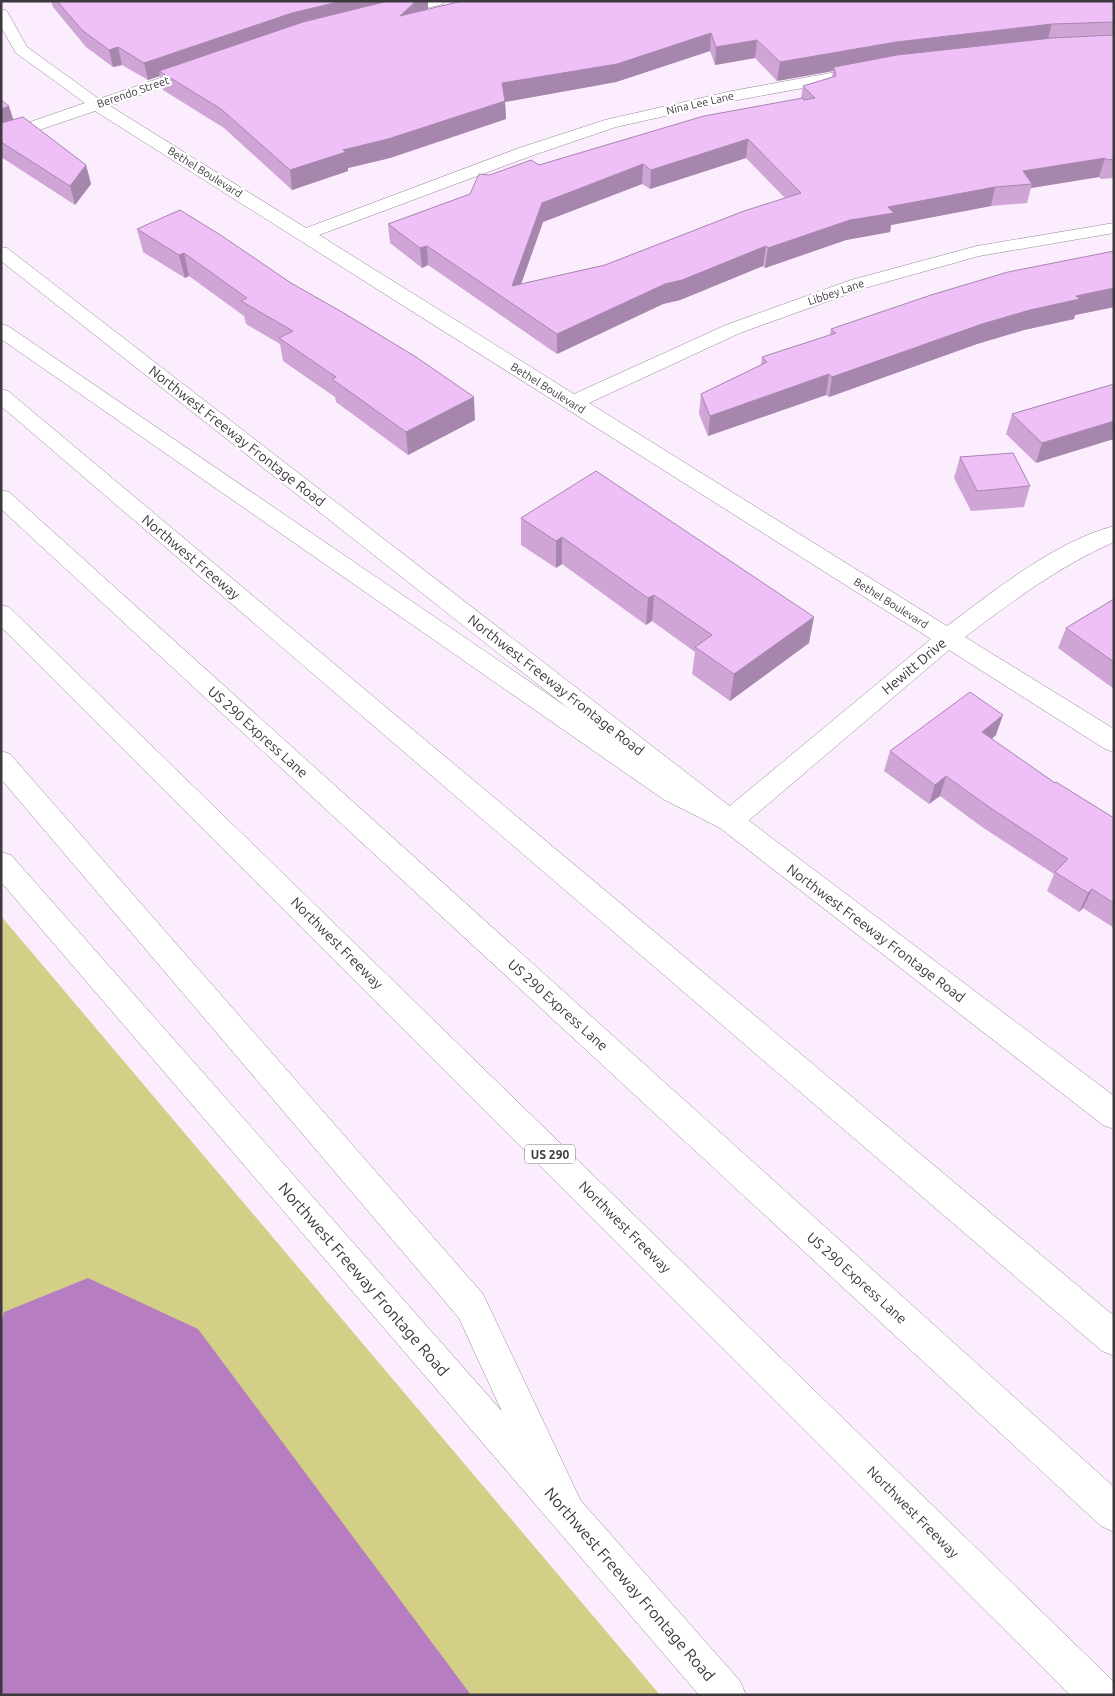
<svg xmlns="http://www.w3.org/2000/svg" width="1115" height="1696" viewBox="0 0 1115 1696" font-family="Ubuntu,sans-serif">
<style>
.green{fill:#d4cf86}
.water{fill:#b67ec0}
.lines{fill:none;stroke-linecap:round;stroke-linejoin:round}
.minor-casing{stroke:#958898;stroke-width:1}
.secondary-casing{stroke:#958898;stroke-width:1}
.motorway-casing{stroke:#958898;stroke-width:1}
.minor{fill:#fff;fill-rule:evenodd}
.secondary{fill:#fff;fill-rule:evenodd}
.motorway{fill:#fff;fill-rule:evenodd}
.wall{fill:#cea5d5;fill-rule:evenodd}
.shaded-wall{fill:#a786ae}
.building{fill:#efc0f8;stroke:#a786ae;fill-rule:evenodd}
.labels{text-anchor:middle;dominant-baseline:central;stroke-width:4.5;stroke-linejoin:round;paint-order:stroke}
.far-street-label{font-size:11px;fill:#3d383e;stroke:#fff}
.shield{fill:#fff;stroke:#777478;stroke-width:1}
.shield-label{font-size:12px;font-weight:bold;fill:#3d383e}
.street-label{font-size:14px;fill:#3d383e;stroke:#fff}
.near-street-label{font-size:16px;fill:#3d383e;stroke:#fff}
</style>
<rect width="100%" height="100%" fill="#fbedfe"/>
<path class="green" d="M1,916L660,1695H1Z"/>
<path class="water" d="M88,1278L198,1329L471,1695H1V1324L4,1312Z"/>
<g class="lines">
<defs>
<path id="minor" d="M420,1H445L443,4L391,17L386,16L384,13L386,10Z
M1,9L6,10L8,13L27,47L99,99L192,67H202L205,70L202,73L110,106L306,228L519,148L605,120L732,91L869,66L874,68L877,71L874,74L869,76L732,101L616,127L531,156L319,235L574,394L726,325L851,280L977,246L1114,223V233L979,256L865,288L740,333L589,403L947,626C995,590 1056,541 1114,526V542C1058,567 1014,600 965,637L1114,729V752L1105,749L949,650L740,828L730,832L720,828L716,821L720,814L931,639L95,111L1,143V132L85,103L16,53L1,27Z"/>
<path id="secondary" d="M1,247L7,248L740,814L1114,1096V1129L1103,1125L720,828L1,261Z
M1,852L11,855L740,1681L746,1695H699L1,882Z"/>
<path id="motorway" d="M1,324L8,326L681,785L740,814L744,821L740,828L730,832L720,828L663,799L1,339Z
M1,389L8,391L1114,1316V1356L1102,1351L1,406Z
M1,490L9,492L1114,1487V1532L1101,1526L1,509Z
M1,605L9,607L1113,1681L1114,1695H1070L1,627Z
M1,751L10,754L483,1294L579,1497L585,1510L579,1523L566,1529L553,1523L459,1318L1,779Z"/>
</defs>
<use href="#minor" class="minor-casing"/>
<use href="#secondary" class="secondary-casing"/>
<use href="#motorway" class="motorway-casing"/>
<use href="#minor" class="minor"/>
<use href="#secondary" class="secondary"/>
<use href="#motorway" class="motorway"/>
</g>
<path class="wall" d="M51,1H428V9L1114,1V178L1101,179L1099,177L1031,188L1027,203L991,206L891,225L890,232L846,240L765,268L763,266L680,300L663,304L557,354L428,265L422,268L390,243L388,224L470,194L490,175L539,165L801,98L803,86L832,77L833,71L777,81L755,58L715,65L710,51L616,82L505,102L506,119L390,158L348,168V171L292,190L224,128L163,90L160,76L148,80L122,65L113,67L86,47L53,7ZM746,158L785,198L605,265L521,284L543,222L642,184L650,189Z
M1,100L13,120L86,165L91,184L75,205L1,157Z
M180,210L475,420L408,455L336,402L335,397L283,361L280,344L246,324L244,316L189,276L185,278L143,252L137,229Z
M1114,251V307L1075,315L1074,319L1024,330L977,344L829,397L826,395L708,436L699,414L701,394L761,365L762,357L830,335L831,329Z
M1114,384L1036,463L1006,434L1012,414Z
M960,457L1030,486L1024,507L971,511L954,478Z
M521,518L809,643L730,701L692,674L695,652L652,621L646,625L562,564L556,568L521,545Z
M1114,599V689L1058,648L1066,628Z
M996,735L992,739L1055,783L1114,818V928L1083,908L1079,912L1047,891L1054,874L982,827L940,796L929,804L884,771L890,751Z"/>
<path class="shaded-wall" d="M342,1H410L159,71L160,76L148,80L144,63L292,13Z
M416,1H428V10L400,16Z
M1052,24L1047,42L834,67L833,71L777,81L780,62L896,42Z
M711,33L710,51L616,82L505,102L506,119L390,158L348,168V171L292,190L290,170L343,150L502,83Z
M757,40L755,58L715,65L716,47Z
M118,47L122,65L113,67L109,50Z
M9,106L15,125L1,130V109Z
M748,139L746,158L650,189L651,170Z
M1105,158L1099,177L1031,188L1032,184L1023,171Z
M643,164L642,184L543,222L514,304L512,286L542,203Z
M86,165L91,184L75,205L70,186Z
M995,187L991,206L891,225L890,232L846,240L765,268L768,248L888,207Z
M427,246L428,265L422,268L420,248Z
M766,246L763,266L680,300L663,304L557,354V334L665,284Z
M184,253L189,276L185,278L179,255Z
M1114,288V307L1075,315L1074,319L1024,330L977,344L829,397L832,377L982,324L1076,296Z
M829,374L826,395L708,436L710,416Z
M474,397L475,420L408,455L406,432Z
M1114,421V439L1036,463L1042,443Z
M562,537V564L556,568V541Z
M654,595L652,621L646,625L648,598Z
M814,617L809,643L730,701L734,674Z
M1003,715L996,735L975,752L982,732Z
M946,776L940,796L929,804L935,785Z
M1092,889L1083,908L1079,912L1088,893Z"/>
<path class="building" d="M57,1H342L292,13L144,63L118,47L109,50L82,30Z
M388,1H416L400,16L462,1H1114V22L1052,24L896,42L780,62L757,40L716,47L711,33L617,64L502,83L505,101L388,139L343,150L346,152L290,170L221,109L159,71L303,22Z
M1114,35V159L1107,160L1105,158L1023,171L1032,184L995,187L888,207L894,213L850,220L768,248L766,246L682,280L665,284L557,334L427,246L420,248L388,224L470,194L479,174L490,175L531,160L539,165L704,116L803,98L804,100L815,98L803,86L836,76L834,67L897,55L1052,38ZM748,139L801,193L744,211L605,265L512,286L542,203L643,164L651,170Z
M1,100L9,106L1,109Z
M23,117L86,165L70,186L1,142V123Z
M180,210L222,236L291,283L342,312L416,357L474,397L406,432L332,379L336,377L279,338L293,331L241,301L247,298L184,253L179,255L137,229Z
M1114,251V288L1076,296L1080,299L1030,310L982,324L832,377L829,374L710,416L701,394L767,362L762,357L836,333L831,329L931,295L1008,272Z
M1114,384V421L1042,443L1012,414Z
M1013,453L1030,486L977,491L960,457Z
M596,471L814,617L734,674L695,647L712,635L654,595L648,598L562,537L556,541L521,518Z
M1114,599V662L1066,628Z
M970,692L1003,715L982,732L1055,783L1056,782L1114,818V903L1092,889L1088,893L1055,872L1068,859L989,807L946,776L935,785L890,751Z"/>
<g class="labels">
<g class="far-street-label">
<text transform="translate(133 92) rotate(-19)">Berendo Street</text>
<text transform="translate(700 103) rotate(-13)">Nina Lee Lane</text>
<text transform="translate(205 172) rotate(32)">Bethel Boulevard</text>
<text transform="translate(836 292) rotate(-19)">Libbey Lane</text>
<text transform="translate(548 388) rotate(32)">Bethel Boulevard</text>
<text transform="translate(891 603) rotate(32)">Bethel Boulevard</text>
</g>
<rect class="shield" x="525" y="1144.5" width="50" height="19" rx="4"/>
<g class="shield-label">
<text x="550" y="1154">US 290</text>
</g>
<g class="street-label">
<text transform="translate(237 436) rotate(38)">Northwest Freeway Frontage Road</text>
<text transform="translate(191 557) rotate(40)">Northwest Freeway</text>
<text transform="translate(914 666) rotate(-40)">Hewitt Drive</text>
<text transform="translate(556 685) rotate(38)">Northwest Freeway Frontage Road</text>
<text transform="translate(258 732) rotate(42)">US 290 Express Lane</text>
<text transform="translate(876 933) rotate(37)">Northwest Freeway Frontage Road</text>
<text transform="translate(337 943) rotate(45)">Northwest Freeway</text>
<text transform="translate(558 1005) rotate(42)">US 290 Express Lane</text>
<text transform="translate(625 1227) rotate(45)">Northwest Freeway</text>
<text transform="translate(857 1278) rotate(42)">US 290 Express Lane</text>
<text transform="translate(913 1512) rotate(45)">Northwest Freeway</text>
</g>
<g class="near-street-label">
<text transform="translate(364 1279) rotate(49)">Northwest Freeway Frontage Road</text>
<text transform="translate(630 1584) rotate(49)">Northwest Freeway Frontage Road</text>
</g>
</g>
<rect width="1115" height="1696" fill="none" stroke="#3d383e" stroke-width="5"/>
</svg>
